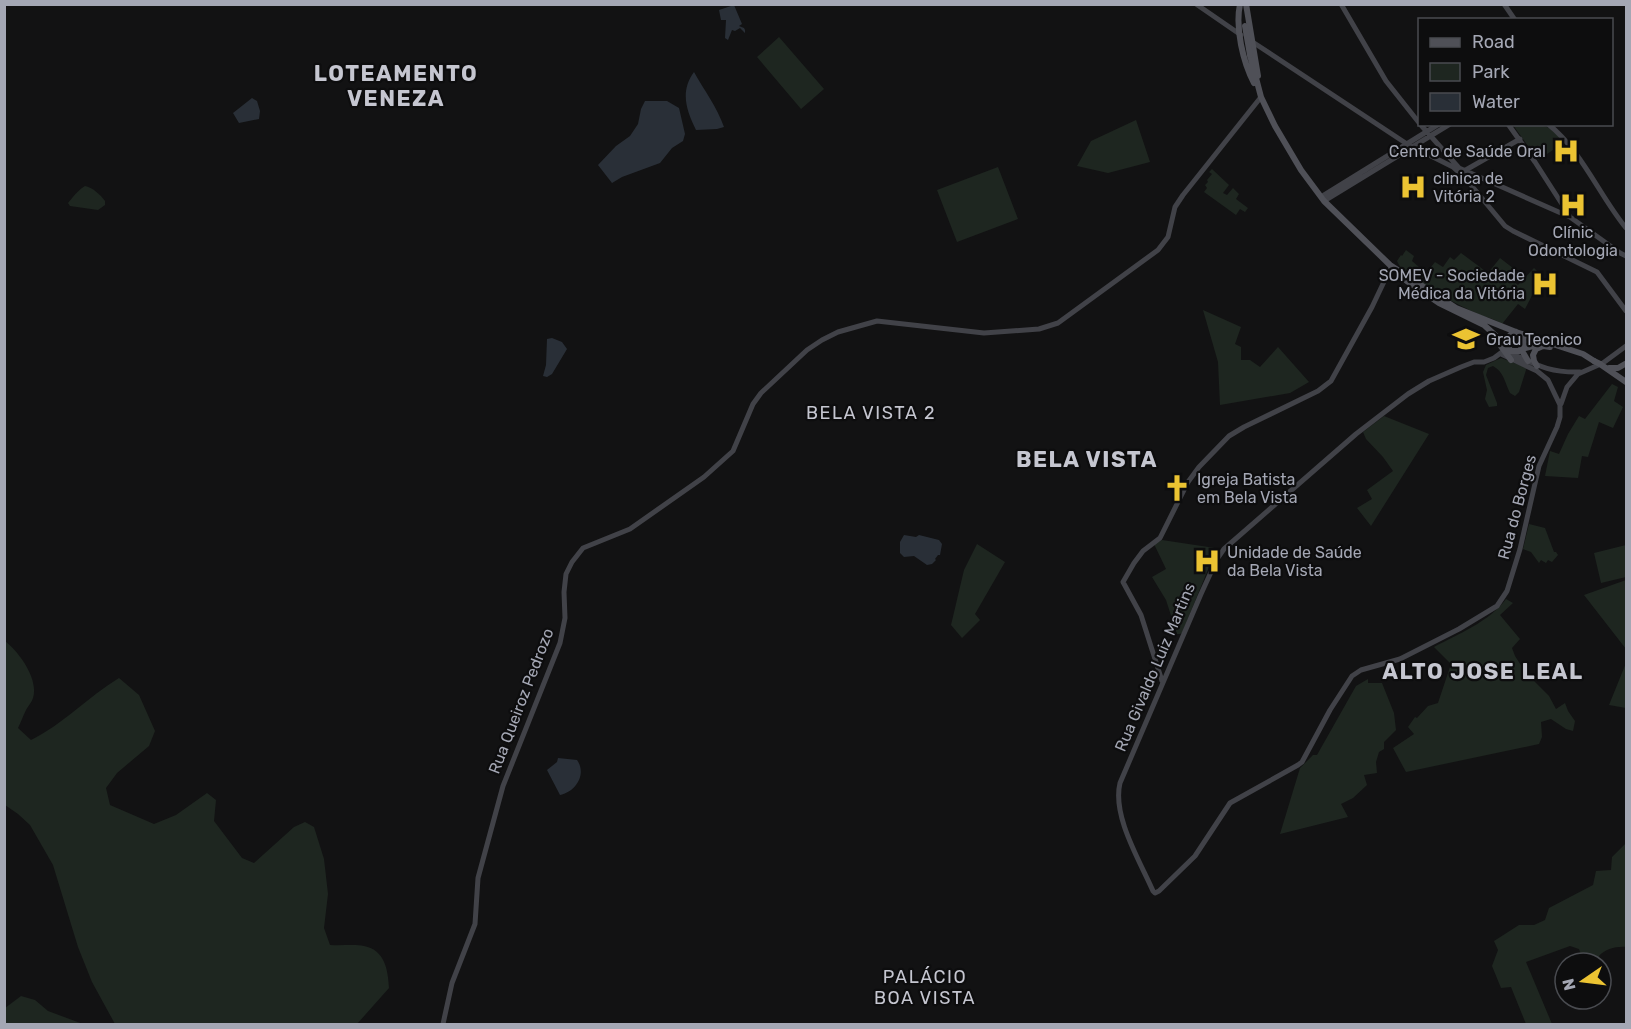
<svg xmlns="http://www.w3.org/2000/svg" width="1631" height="1029" viewBox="0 0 1631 1029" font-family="Rubik,sans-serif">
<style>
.green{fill:#1e2620}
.water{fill:#292f37}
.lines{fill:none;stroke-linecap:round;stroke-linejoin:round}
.secondary{stroke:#414248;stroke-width:5}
.primary{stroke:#4f5057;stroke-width:6}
.primary-bridge{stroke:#4f5057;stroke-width:6}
.labels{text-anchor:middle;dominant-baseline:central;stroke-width:4.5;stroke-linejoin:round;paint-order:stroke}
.poi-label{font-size:16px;fill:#a4a7b4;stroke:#0d0d0e;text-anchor:start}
.street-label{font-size:16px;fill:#a4a7b4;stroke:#0d0d0e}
.neighbourhood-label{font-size:18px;letter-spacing:1.5px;fill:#c5c6d0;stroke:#0d0d0e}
.district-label{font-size:22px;font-weight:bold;letter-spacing:1.5px;fill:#c5c6d0;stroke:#0d0d0e}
</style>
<rect width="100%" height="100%" fill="#121213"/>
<path class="green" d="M779,37L824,89L801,109L757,57Z
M1136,120L1150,162L1108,173L1077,166L1091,141Z
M1513,125C1531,125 1557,121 1562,144L1538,160Z
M998,167L1018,219L957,242L937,190Z
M1212,169L1229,185L1223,193L1227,195L1233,188L1239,194L1236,199L1248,208L1245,212L1240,209L1236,215L1204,192L1207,188L1205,185L1208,182L1207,180L1212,174L1209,172Z
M85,186C92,187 101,195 105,201V205L98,210L70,206L68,203C72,198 79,189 85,186Z
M1406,250L1414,256L1412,261L1426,273L1435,262L1443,267L1450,257L1454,260L1461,253L1488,273L1500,258L1518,272L1512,280L1518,285L1534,268L1542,276L1525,309L1518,304L1502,324C1495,319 1488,318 1480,315C1462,306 1404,280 1397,261L1401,255L1402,256Z
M1203,310L1241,327L1235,344L1241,347V360H1250L1260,367L1278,347L1309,382L1290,393L1220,405L1218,362Z
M1501,358L1525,367L1526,370L1519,392L1515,396L1510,393C1505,383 1504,372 1493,366L1488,368L1486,375L1497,403V406L1489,407L1485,399L1487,390L1483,372L1486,365Z
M1612,384L1618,387L1614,401L1623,407L1613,428L1599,422L1588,457L1582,456L1578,478L1545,476L1550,451L1559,454L1568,434L1579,416L1585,419Z
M1384,416L1429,434L1371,526L1357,508L1372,499L1367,490L1393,471L1383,457L1366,439L1363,432Z
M1529,524L1545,528L1554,552H1556L1558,555L1552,562L1548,560L1546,563L1541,560L1539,563L1531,552L1523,549Z
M1162,540L1215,548L1219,552L1209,567L1182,633L1180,634H1177L1166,600L1152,577L1166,569L1154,544Z
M977,544L1005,562L975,614L980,620L962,638L951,625L964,570Z
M1626,545V577L1601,583L1594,553Z
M1626,580V649L1584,595Z
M1506,599L1513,603L1500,615L1520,639L1512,648L1515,656L1526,673L1549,696L1556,709L1565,703L1568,711L1575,721L1573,731L1566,729L1551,719L1541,722L1542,737L1539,744L1406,772L1393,748L1414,734L1408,727L1415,717L1417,718L1428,706L1438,703L1451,664L1434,647C1458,634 1489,622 1506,599Z
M5,641C19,652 39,679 33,698C32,702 28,706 26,710C23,716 21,722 18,728L31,740C62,725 88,697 119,678L139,695L155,731L149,746L117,773L106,788L110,805L154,824L176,815L207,793L216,800L214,821L242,858L254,863L294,827L305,822L314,827L324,859L328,894L324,928L330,945C341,946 355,944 364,946C385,950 388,970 389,988L357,1024H115L92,982L78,947L53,865L30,825L18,814L5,805Z
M1626,663V708L1609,705Z
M1368,679V683H1382L1394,713L1396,730L1384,742V749L1379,752L1376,762L1377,773L1364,775L1367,785L1353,798L1341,804L1348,817L1280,834L1300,768L1313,755H1317L1356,686Z
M1626,843V947C1617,946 1605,949 1599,956L1601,963H1584L1579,949L1570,946L1526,962L1552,1024H1526L1511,987L1501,988L1492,966L1498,950L1494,941L1519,925H1534L1545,920L1549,908L1593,885L1596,871L1611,870L1612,857Z
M21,996L35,1000L48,1011L83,1024H5V1008Z"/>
<path class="water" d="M734,5L742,24L739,26L744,28L745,30V33L740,28L735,31L732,30L728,40L725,38L726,20H721L719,10Z
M694,72C704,90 717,107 724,127L717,129L696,130C686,110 680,91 694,72Z
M252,98L257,101L260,111L259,119L239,123L233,113Z
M645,101H667L679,108L685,134L683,141L672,148L660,163L622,177L612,183L598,165L616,146L630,136L638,124L641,109Z
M552,338L562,342L567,349L552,374L547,377L543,376L546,365L547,339Z
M904,535L916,537L919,535L939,540L942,544L940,555H938L935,559L936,560L932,564L927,565L914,556L904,557L900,553V542Z
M558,758L577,760C587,774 576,792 560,795L547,770L557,762Z"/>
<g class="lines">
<path class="secondary" d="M1196,4L1241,35
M1341,4L1386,81L1420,124
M1504,4L1515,20
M1251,41L1407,144L1453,167L1466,179L1505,226L1513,231L1597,272L1626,311
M1420,124L1459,168L1570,217L1620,253L1626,256
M1508,124L1535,162L1569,215
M1548,124C1582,151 1599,195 1626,228
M1464,171L1520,139
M1321,197L1439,124
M1324,201L1450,124
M1506,351C1535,364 1548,373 1580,372
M1501,354L1537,371L1548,380L1560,405V417L1557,427L1539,466L1520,549L1507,591L1497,606L1459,629L1400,659L1361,670L1352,676L1330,710L1302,762L1298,765L1230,803L1195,856L1159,891L1155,893L1153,891C1140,861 1112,816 1120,783L1201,594L1217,559L1224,549L1356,434L1408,394L1429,381L1461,367L1474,362H1484L1494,358L1506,349
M1561,404L1567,387L1578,374L1603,363L1626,346
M1162,681L1141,615L1123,582L1134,563L1143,551L1160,538L1188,482L1199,467L1229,436L1244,427L1318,391L1331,381L1372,307L1391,267
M443,1024L452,983L475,924L478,878L503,786L560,643L565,618L564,592L566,574L572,562L583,548L630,529L704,477L733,451L753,404L761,393L807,350L822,340L838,332L877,321L984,333L1039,329L1058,323L1158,250L1168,237L1175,207L1183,195L1261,97"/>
<path class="primary" d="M1240,4C1235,28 1243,62 1254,83
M1246,4L1258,76
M1250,55L1261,97L1275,126L1301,170L1324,201L1390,265L1456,308L1516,332L1583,354L1594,361
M1404,279L1439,303L1484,325L1506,345
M1516,332C1510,335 1506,337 1506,345L1511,351H1519C1525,347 1525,341 1522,334
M1495,338L1511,360
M1521,349L1528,361
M1522,349L1537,345L1550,347
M1600,364L1626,382
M1537,366L1534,361L1533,355L1536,349L1543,346
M1609,368H1618L1625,364"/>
<path class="primary-bridge" d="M1245,26L1250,55
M1594,361L1600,364"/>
</g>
<defs>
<symbol id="hospital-bare" viewBox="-9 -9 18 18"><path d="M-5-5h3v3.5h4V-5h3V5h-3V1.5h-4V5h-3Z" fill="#ebc332" stroke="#0d0d0e" stroke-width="2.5" paint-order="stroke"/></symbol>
<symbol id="university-bare" viewBox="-9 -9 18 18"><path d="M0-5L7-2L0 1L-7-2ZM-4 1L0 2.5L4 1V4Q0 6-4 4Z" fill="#ebc332" stroke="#0d0d0e" stroke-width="2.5" paint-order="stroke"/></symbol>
<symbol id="church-bare" viewBox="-9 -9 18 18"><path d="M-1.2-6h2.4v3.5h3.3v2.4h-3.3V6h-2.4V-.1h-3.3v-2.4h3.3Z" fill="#ebc332" stroke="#0d0d0e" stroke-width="2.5" paint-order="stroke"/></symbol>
</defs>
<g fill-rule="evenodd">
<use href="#hospital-bare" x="1547" y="132" width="38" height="38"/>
<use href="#hospital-bare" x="1394" y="168" width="38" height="38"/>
<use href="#hospital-bare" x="1554" y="186" width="38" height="38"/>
<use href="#hospital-bare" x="1526" y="265" width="38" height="38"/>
<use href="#university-bare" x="1447" y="320" width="38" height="38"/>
<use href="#church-bare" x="1158" y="469" width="38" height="38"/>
<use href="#hospital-bare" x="1188" y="542" width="38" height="38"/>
</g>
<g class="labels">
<g class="poi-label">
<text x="1546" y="151" text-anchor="end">Centro de Saúde Oral</text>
<text x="1433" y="178">clinica de<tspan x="1433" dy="18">Vitória 2</tspan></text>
<text x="1573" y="232" text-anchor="middle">Clínic<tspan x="1573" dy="18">Odontologia</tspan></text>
<text x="1525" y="275" text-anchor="end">SOMEV - Sociedade<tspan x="1525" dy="18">Médica da Vitória</tspan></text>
<text x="1486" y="339">Grau Tecnico</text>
<text x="1197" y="479">Igreja Batista<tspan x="1197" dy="18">em Bela Vista</tspan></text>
<text x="1227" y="552">Unidade de Saúde<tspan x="1227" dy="18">da Bela Vista</tspan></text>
</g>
<g class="street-label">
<text transform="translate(1517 507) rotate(-75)">Rua do Borges</text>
<text transform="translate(1155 667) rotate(-67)">Rua Givaldo Luiz Martins</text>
<text transform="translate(521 701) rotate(-69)">Rua Queiroz Pedrozo</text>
</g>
<g class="neighbourhood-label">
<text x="871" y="413">BELA VISTA 2</text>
<text x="925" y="977">PALÁCIO<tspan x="925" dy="21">BOA VISTA</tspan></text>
</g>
<g class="district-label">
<text x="396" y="73">LOTEAMENTO<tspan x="396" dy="25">VENEZA</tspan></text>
<text x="1087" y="459">BELA VISTA</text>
<text x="1483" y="671">ALTO JOSE LEAL</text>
</g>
</g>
<rect width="1631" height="1029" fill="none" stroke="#a4a7b4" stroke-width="12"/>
<rect x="1418" y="18" width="195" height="108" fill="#0d0d0e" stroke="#494b50" stroke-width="1.5"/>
<rect x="1430" y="38" width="30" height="9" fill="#4f5057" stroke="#494b50" stroke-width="1.5"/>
<text x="1472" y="48" font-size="18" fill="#a4a7b4">Road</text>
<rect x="1430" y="63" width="30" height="18" fill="#1e2620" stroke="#494b50" stroke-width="1.5"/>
<text x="1472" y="78" font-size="18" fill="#a4a7b4">Park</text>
<rect x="1430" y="93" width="30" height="18" fill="#292f37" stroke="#494b50" stroke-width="1.5"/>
<text x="1472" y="108" font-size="18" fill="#a4a7b4">Water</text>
<g transform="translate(1583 981) rotate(256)"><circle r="28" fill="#0d0d0e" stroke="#494b50" stroke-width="1.5"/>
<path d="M0-4.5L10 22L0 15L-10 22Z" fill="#ebc332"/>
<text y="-9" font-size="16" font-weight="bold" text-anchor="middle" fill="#a4a7b4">N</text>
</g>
</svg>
